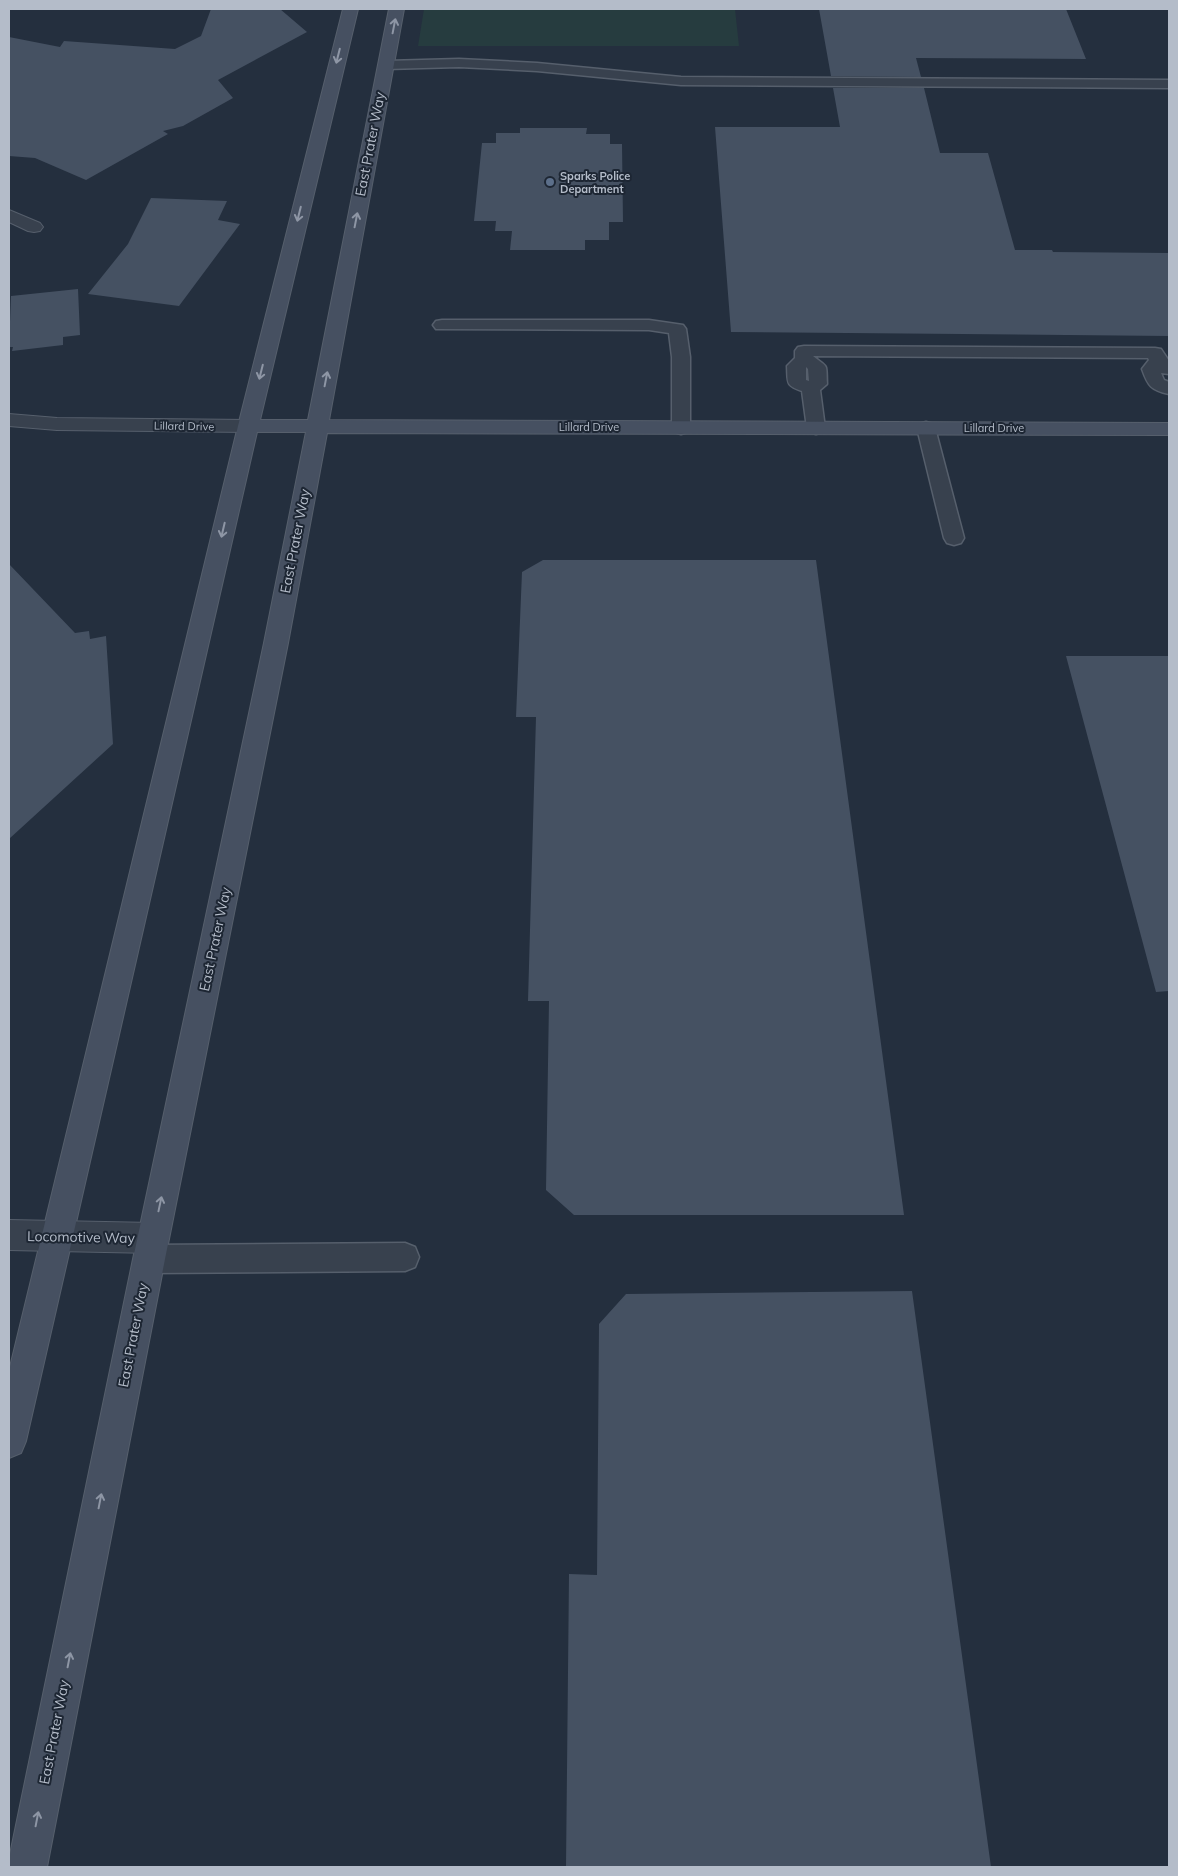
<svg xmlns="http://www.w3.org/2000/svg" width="1178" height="1876" viewBox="0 0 1178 1876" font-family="Mulish,sans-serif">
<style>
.green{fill:#263c3f}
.building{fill:#455162}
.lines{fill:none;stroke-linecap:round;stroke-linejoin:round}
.lane-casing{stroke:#565f6c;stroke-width:3}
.street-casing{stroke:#565f6c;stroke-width:2}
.secondary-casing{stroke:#565f6c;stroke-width:2}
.lane{fill:#38414e;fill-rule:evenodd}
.street{fill:#38414e;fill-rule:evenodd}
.secondary{fill:#465061;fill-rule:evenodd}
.oneway{stroke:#8e96a5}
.service-dot{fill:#5c6f8a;stroke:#1d2633;stroke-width:2}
.labels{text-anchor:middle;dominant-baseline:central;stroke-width:4;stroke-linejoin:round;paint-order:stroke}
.far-poi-label{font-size:11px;font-weight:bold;fill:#b4bcc9;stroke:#1d2633;text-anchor:start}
.far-street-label{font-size:11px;fill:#b4bcc9;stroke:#1d2633}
.street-label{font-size:14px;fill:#b4bcc9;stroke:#1d2633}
</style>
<rect width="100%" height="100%" fill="#242f3e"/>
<path class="green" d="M424,9H735L739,46H418Z"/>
<path class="building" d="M211,9H280L307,32L218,80L233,98L183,126L163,131L168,134L86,180L35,158L9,156V37L60,47L64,41L175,49L201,36Z
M819,9H1066L1086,59L916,58L921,77L831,76Z
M833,88H924L940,153H988L1015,250H1052L1053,252L1169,253V336L731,332L715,127H840Z
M520,128H587L586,134H610V144H622L623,222H609V240H585V250H510L512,231H495L496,221H474L482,143H496V133H520Z
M151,198L227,201L218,220L240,224L179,306L88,294L128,244Z
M78,289L80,335L63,337V345L12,351L13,347H9L11,296Z
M543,560H816L904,1215H574L546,1190L549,1001H528L536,717H516L522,572Z
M9,564L75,633L89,631L90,639L106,636L113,744L9,839Z
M1066,656H1169V991L1156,992Z
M912,1291L991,1867H566L569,1574L597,1575L599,1324L626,1294Z"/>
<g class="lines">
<defs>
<path id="lane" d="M459,59L537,63L681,77L1169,80V88L681,85L537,71L459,67L386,69L381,68L379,65L381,62L386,61Z
M442,320H649L683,325L686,329L690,357V428L688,432L681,434L674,432L672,428V357L669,333L649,330L436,329L433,325L436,321Z
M804,346L1155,348L1161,349L1169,361V374L1161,373L1164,380L1169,382V394C1151,390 1148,386 1142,369L1149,360L1148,358L813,356C829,369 826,362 827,384L820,390L825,428L823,432L816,434L809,432L807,428L802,391C785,385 788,383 787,366L795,358V351L798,347ZM806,367L808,369L809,381L806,380Z
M926,422L933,424L935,428L964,538L961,543L954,545L947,543L944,538L917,428L919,424Z
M405,1243L415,1247L419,1257L415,1267L405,1271L149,1273L139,1269L135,1259L139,1249L149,1245Z"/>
<path id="street" d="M9,210L40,223L43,227L40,231L34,232L28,231L9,222Z
M9,414L57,418L248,420L255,422L258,426L255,430L248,432L57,430L9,426Z
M9,1220L153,1223L164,1228L169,1238L164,1248L153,1253L9,1250Z"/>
<path id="secondary" d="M343,9H358L260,420H308L389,9H404L329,420L1169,423V435L327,433L288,643L165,1259L47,1867H9V1859L133,1259L264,643L306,432H257L26,1441L21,1453L9,1458V1371L238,426Z"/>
</defs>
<use href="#lane" class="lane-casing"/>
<use href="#street" class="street-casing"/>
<use href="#secondary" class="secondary-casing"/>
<use href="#lane" class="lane"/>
<use href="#street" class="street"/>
<use href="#secondary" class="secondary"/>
</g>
<defs><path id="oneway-shaft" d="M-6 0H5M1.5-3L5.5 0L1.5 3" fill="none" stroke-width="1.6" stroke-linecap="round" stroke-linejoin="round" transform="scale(1.25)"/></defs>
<g class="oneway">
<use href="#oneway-shaft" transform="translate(394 26) rotate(-79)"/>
<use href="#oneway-shaft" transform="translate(338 56) rotate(104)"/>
<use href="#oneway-shaft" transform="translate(299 214) rotate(104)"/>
<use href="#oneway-shaft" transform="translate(356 220) rotate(-79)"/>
<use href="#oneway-shaft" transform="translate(261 372) rotate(104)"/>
<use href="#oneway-shaft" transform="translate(326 379) rotate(-79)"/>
<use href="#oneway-shaft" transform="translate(223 530) rotate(103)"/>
<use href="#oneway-shaft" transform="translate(160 1204) rotate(-78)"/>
<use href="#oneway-shaft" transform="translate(100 1501) rotate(-79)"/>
<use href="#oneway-shaft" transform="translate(69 1660) rotate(-79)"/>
<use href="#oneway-shaft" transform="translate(37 1819) rotate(-79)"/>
</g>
<circle class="service-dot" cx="550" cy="182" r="5"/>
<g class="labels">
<g class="far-poi-label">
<text x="560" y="176">Sparks Police<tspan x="560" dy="13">Department</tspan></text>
</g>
<g class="far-street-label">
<text transform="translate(184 426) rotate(1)">Lillard Drive</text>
<text x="589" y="427">Lillard Drive</text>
<text x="994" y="428">Lillard Drive</text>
</g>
<g class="street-label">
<text transform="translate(370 144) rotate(-79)">East Prater Way</text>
<text transform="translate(295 541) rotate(-79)">East Prater Way</text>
<text transform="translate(215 939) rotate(-78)">East Prater Way</text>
<text transform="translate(81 1237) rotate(1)">Locomotive Way</text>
<text transform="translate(133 1335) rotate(-79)">East Prater Way</text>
<text transform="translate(54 1732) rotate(-79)">East Prater Way</text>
</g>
</g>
<rect width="1178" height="1876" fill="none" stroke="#b4bcc9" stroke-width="20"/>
</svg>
